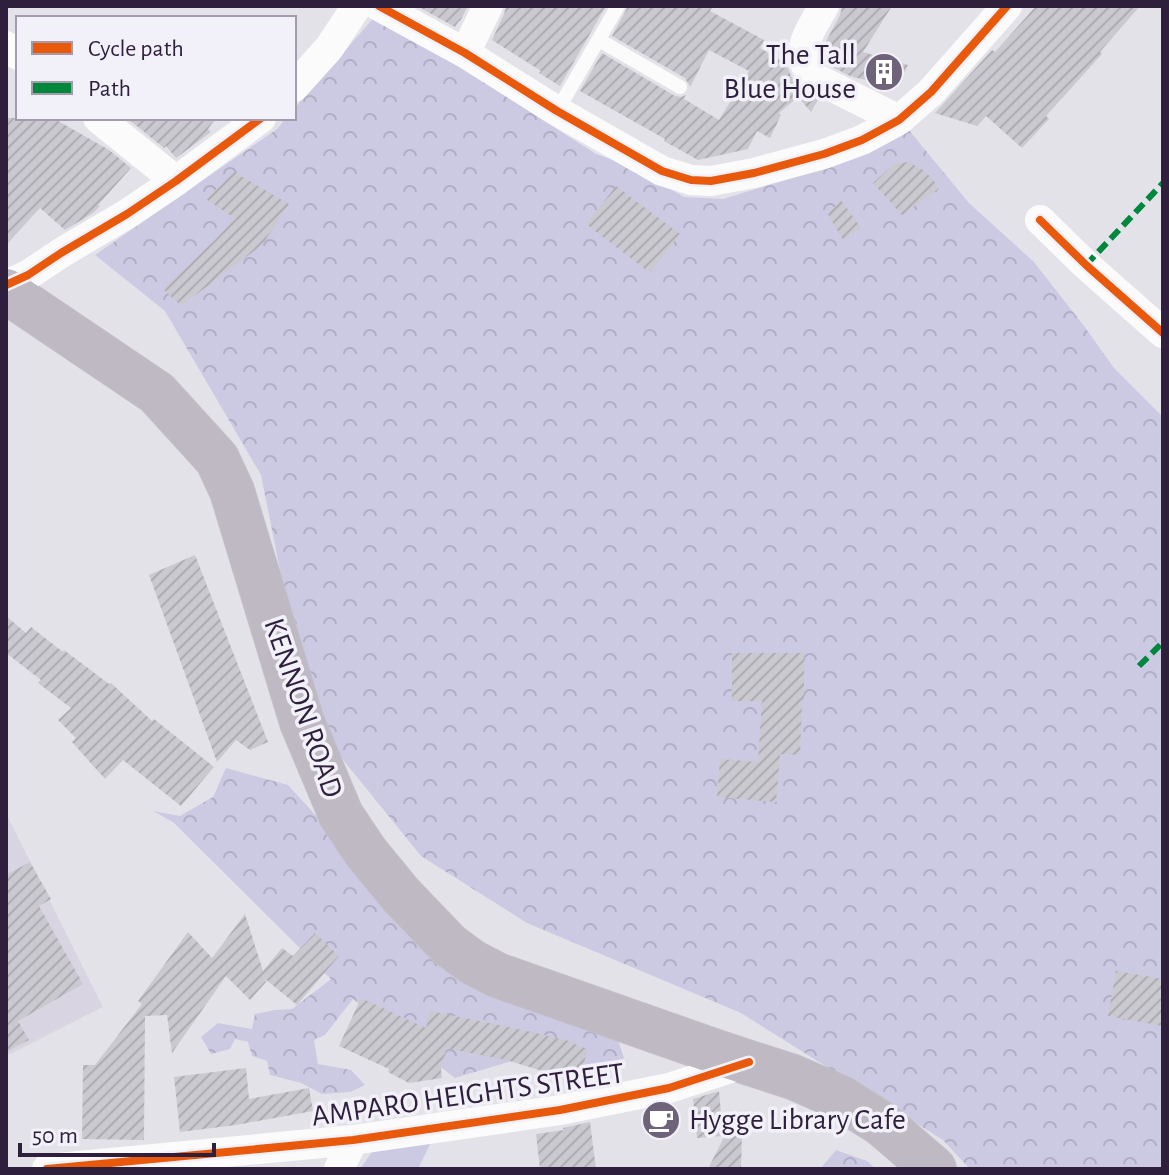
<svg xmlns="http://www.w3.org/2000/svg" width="1169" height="1175" viewBox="0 0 1169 1175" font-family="'Alegreya Sans',sans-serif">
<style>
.built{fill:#d9d4e1}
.forest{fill:url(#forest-crowns)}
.park{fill:#cccae3}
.building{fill:url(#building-hatch)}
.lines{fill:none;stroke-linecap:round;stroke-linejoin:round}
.highway-casing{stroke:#c4bfc9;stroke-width:46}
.lane{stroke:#fbfbfc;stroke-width:14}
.street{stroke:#fbfbfc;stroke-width:30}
.highway{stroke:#beb9c2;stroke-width:44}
.quiet{stroke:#00873e;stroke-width:6;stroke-dasharray:12 6;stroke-linecap:butt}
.cycleway-casing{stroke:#f2f0f8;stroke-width:13}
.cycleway{stroke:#e8590c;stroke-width:8}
.labels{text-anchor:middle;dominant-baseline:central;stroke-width:7;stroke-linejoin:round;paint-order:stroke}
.poi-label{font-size:30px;fill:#2e1f3d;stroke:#f2f0f8;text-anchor:end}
.street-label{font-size:30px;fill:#2e1f3d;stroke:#f2f0f8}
</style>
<defs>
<pattern id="forest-crowns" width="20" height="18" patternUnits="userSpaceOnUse" patternTransform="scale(2)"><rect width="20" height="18" fill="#cccae3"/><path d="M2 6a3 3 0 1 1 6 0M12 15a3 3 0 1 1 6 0" fill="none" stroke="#b0adc4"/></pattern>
<pattern id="building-hatch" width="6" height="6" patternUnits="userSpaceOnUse" patternTransform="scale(2)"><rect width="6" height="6" fill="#cbc9d0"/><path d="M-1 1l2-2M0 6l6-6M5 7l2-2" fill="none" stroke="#afacb4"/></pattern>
</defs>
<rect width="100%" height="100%" fill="#e4e2e9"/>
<path class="built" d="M6,813L103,1007L6,1056Z"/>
<path class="forest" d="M377,14L596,154L636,168L684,197L723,199L789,179L908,129L969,203L1034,262L1084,326L1114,368L1163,417V1169H970L943,1140L741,1013L527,923L421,856L327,740L282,580L261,475L165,311L95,255L277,129L286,118H294V109Z
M226,768L288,785L438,949L611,1019L624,1058L590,1078L551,1049L455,1078L353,999L325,1035L314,1040L318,1064L351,1070L365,1085L350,1092L322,1094L301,1083L270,1075L267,1061L252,1056L248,1042L235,1039L230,1049L211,1054L201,1037L218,1023L252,1029L255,1014L275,1010L292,1009L331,979L173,822L153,811L180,816L213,797Z
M836,1150L867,1161L876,1169H820Z"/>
<path class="park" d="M386,1132L433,1138L418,1169H360Z"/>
<path class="building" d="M417,6H468L460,21H459L455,27Z
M506,6H606L560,86L539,73L541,71L492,40L504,14Z
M628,6H713L710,11L764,40L760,48L786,63L791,76L801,89L818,100L811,112L798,97L779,113L781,115L770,138L757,131L748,149L698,160L664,141L665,139L580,91L602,53L675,96L681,97L686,95L684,99L719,120L749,71L709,50L690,87L685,78L612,36Z
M842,6H892L863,52L908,65L896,88L850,76L827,64L823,60V47L840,15Z
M1036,6H1140L1100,52L1102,54L1046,116L1049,119L1022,148L986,116L977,126L935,113L992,50L995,52Z
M6,118H53L109,150L131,168L98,205L100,206L93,213L65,230L40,208L6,245Z
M127,118H216L208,129L211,132L176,158L166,146L164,148Z
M908,162L920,168L932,178L939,189L902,215L873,183L894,164Z
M234,172L289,204L262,245L181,306L163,289L217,238L234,218L206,199Z
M616,186L680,234L650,273L586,224Z
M841,200L861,228L843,240L828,214Z
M195,555L268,742L250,750L236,740L217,762L149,575Z
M6,616L26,633L31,627L63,652L64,650L109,684L111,683L152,721L154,719L214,767L181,806L123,760L105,779L72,742L76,738L58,720L71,708L38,683L41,680L6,653Z
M732,653H804V700H802L800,755L780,754L776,802L717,797L720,759L758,762L762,701H732Z
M30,862L51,899L39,906L83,984L18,1021L29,1040L6,1052V875Z
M245,914L263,971L282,948L293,956L315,933L339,956L297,1005L265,979L266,982L250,1000L226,976L172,1053L167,1015L145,1016L144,1140L82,1139L83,1065H95L142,1004L138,1001L188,932L212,958Z
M1116,971L1163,979V1026L1108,1016Z
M361,998L426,1028L430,1011L523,1030L573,1042L572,1043L588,1049L580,1076L564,1072L562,1077L506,1060L446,1048L441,1070L442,1078L409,1083L388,1072L389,1069L339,1046Z
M246,1068L249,1099L309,1088L313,1111L236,1125L180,1132L174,1077Z
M719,1091L723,1136L697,1138L693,1099Z
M590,1122L596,1169H540L536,1134L564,1130L563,1128Z
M725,1135H742L741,1169H708Z"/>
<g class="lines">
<defs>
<path id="highway" d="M6,291L157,393L217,459L232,491L302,722L341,815L365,851L401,895L449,945L472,962L497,975L722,1054L793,1077L841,1098L882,1124L934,1169"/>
</defs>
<use href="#highway" class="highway-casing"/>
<path class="lane" d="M599,40L680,87
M557,111L618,6"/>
<path class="street" d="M379,6L465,53L557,111L662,171L691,180L711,181L754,173L824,154L862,140L899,120L931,92L1007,6
M824,6C811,30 790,54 815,78L899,120
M6,46L18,55
M465,53L488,6
M294,87L329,48L357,6
M98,118L176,181
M1040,220L1086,265L1163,333
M6,285L28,275L61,253L127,214L176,181L261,118
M47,1169L353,1140L560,1110L669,1088L749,1062
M339,1169L353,1140"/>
<use href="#highway" class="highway"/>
<path class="quiet" d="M1086,265L1163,183
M1139,666L1163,642"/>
<defs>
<path id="cycleway" d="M379,6L465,53L557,111L662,171L691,180L711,181L754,173L824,154L862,140L899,120L931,92L1007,6
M1040,220L1086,265L1163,333
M6,285L28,275L61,253L127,214L176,181L261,118
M47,1169L353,1140L560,1110L669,1088L749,1062"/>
</defs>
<use href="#cycleway" class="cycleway-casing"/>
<use href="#cycleway" class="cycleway"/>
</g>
<defs>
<symbol id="building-disc" viewBox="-11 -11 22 22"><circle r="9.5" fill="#6e6379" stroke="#f2f0f8"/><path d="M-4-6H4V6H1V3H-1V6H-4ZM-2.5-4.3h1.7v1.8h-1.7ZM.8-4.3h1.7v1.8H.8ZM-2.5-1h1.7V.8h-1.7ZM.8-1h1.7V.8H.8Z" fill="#fff"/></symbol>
<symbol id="cafe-disc" viewBox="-11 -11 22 22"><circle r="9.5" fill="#6e6379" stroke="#f2f0f8"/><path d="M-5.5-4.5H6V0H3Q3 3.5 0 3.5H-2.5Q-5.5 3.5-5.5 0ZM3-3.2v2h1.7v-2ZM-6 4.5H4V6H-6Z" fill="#fff"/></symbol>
</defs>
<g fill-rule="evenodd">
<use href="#building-disc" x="862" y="50" width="44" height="44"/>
<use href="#cafe-disc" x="639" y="1098" width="44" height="44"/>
</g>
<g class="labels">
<g class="poi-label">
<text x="856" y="55">The Tall<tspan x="856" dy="34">Blue House</tspan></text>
<text x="689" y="1120" text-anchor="start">Hygge Library Cafe</text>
</g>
<g class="street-label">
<text transform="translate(303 708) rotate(71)">KENNON ROAD</text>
<text transform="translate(468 1095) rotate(-8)">AMPARO HEIGHTS STREET</text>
</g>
</g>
<rect width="1169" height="1175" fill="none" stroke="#2e1f3d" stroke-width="16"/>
<rect x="16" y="16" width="280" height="104" fill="#f2f0f8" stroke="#a49cad" stroke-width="2"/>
<rect x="32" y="42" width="40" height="12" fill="#e8590c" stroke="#a49cad" stroke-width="2"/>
<text x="88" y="56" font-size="24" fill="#2e1f3d">Cycle path</text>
<rect x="32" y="82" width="40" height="12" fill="#00873e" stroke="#a49cad" stroke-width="2"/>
<text x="88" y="96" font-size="24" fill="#2e1f3d">Path</text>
<path d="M20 1143v12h194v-12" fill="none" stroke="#2e1f3d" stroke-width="4"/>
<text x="32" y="1143" font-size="24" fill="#2e1f3d" stroke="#f2f0f8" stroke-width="6" paint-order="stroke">50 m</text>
</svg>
